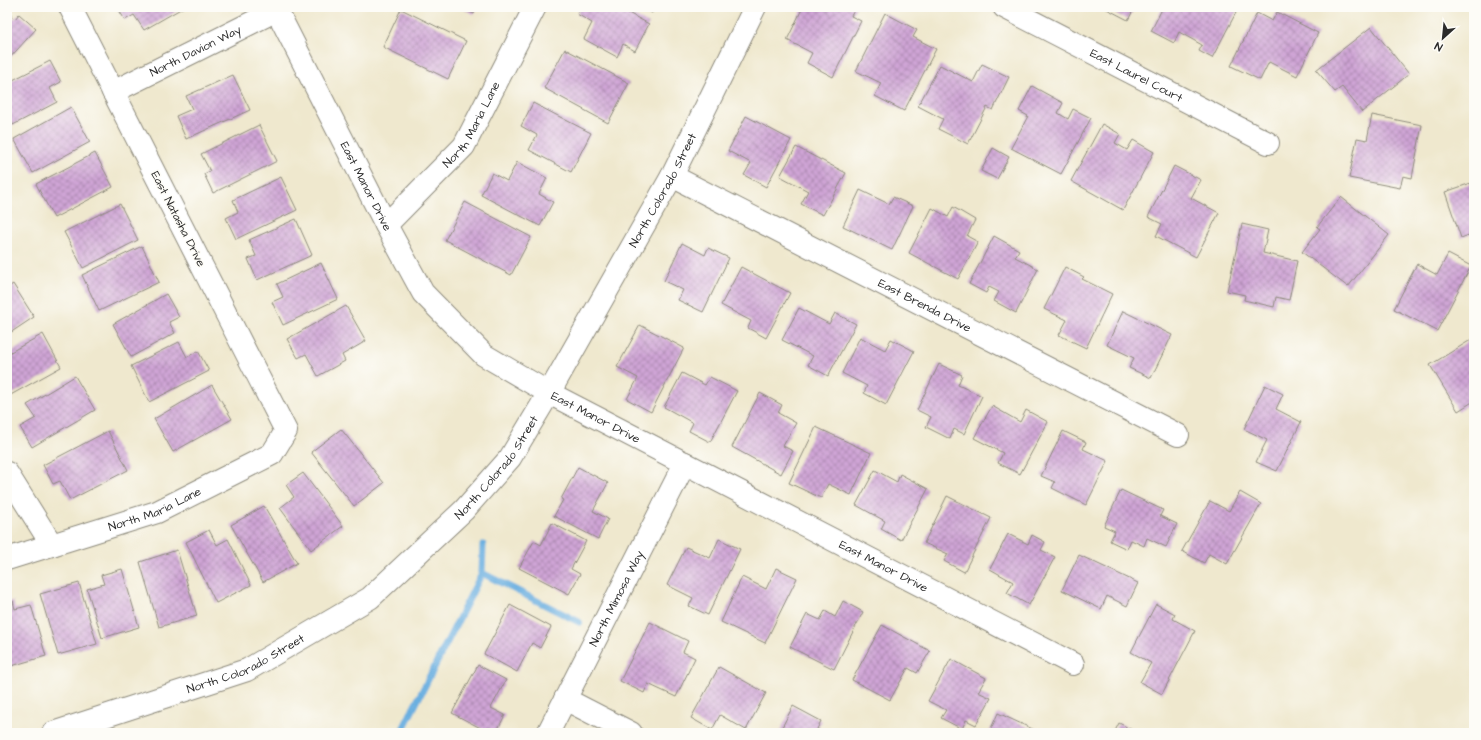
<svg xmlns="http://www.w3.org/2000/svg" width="1481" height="740" viewBox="0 0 1481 740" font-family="'Architects Daughter',sans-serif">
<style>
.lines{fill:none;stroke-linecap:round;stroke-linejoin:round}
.stream{stroke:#6aafe0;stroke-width:7}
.building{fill:url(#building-cross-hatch)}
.minor-casing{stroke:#8d8a7c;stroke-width:24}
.minor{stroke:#fff;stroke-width:22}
.labels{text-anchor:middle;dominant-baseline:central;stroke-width:3;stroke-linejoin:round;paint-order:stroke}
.street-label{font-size:12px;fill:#2b2b2b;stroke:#fdfcf7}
</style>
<defs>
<pattern id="building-cross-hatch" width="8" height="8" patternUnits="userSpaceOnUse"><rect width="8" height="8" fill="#cfa4d5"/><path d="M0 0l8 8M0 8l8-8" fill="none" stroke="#a886ad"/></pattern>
</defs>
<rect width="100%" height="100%" fill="#fdfcf7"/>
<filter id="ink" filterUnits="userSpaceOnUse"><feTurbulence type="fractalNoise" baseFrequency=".025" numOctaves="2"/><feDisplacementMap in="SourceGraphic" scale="8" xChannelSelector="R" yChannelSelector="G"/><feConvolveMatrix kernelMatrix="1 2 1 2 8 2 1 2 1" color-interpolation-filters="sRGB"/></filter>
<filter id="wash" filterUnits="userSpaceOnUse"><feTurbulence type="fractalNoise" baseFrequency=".012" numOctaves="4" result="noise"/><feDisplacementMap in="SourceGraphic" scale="16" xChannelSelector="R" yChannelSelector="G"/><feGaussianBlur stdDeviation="0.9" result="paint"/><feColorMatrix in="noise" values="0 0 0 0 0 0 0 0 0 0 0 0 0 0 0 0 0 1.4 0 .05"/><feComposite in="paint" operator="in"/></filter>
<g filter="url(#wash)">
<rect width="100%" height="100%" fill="#efe8ce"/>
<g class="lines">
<path class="stream" d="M482,573L579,622
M401,733L482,573L483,545"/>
</g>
<g id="blocks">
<path class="building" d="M117,7H184L144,30L134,15L125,20Z
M459,7H477L474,14Z
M581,7H617L649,24L635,51L623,44L617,57L584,39L592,23L577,14Z
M641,7H655L652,13Z
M803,7H856L851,16L861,21L833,77L807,63L812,53L787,40Z
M1103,7H1135L1128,20Z
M1163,7H1239L1212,58L1199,51L1202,45L1179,32L1174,43L1151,31Z
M401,9L466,41L448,79L383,47Z
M7,12L15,19L19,14L36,29L7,61Z
M1277,12L1318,33L1297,76L1269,62L1260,80L1231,66L1257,13L1272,21Z
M885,13L917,30L913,37L936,49L904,111L875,96L881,83L856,71Z
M1371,27L1409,74L1362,112L1342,87L1335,92L1316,70Z
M565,49L629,83L608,123L544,88Z
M50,61L61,82L50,88L57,102L13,125L7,113V83Z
M982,64L1009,77L993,110L987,107L968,144L938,129L943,119L918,106L940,65L973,82Z
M233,75L250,110L186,139L176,116L192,109L186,96Z
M1032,86L1063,103L1058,113L1068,119L1073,109L1091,118L1061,174L1011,148L1028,116L1019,111Z
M533,103L591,133L571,172L529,150L537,135L521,126Z
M71,107L90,142L33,173L14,139Z
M1372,115L1422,125L1412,178L1403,176L1400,188L1349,178L1357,138L1367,140Z
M746,116L791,140L766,187L744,175L751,163L728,151Z
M1102,124L1120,134L1115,143L1127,150L1133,140L1154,152L1123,210L1071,181Z
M259,125L277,161L213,193L204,174L210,171L201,154Z
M796,147L846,173L823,215L801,204L808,191L780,176Z
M993,148L1009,157L997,179L981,171Z
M95,153L113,187L54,218L36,184Z
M517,162L547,178L539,194L553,202L540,226L481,195L492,173L507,181Z
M1174,166L1201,180L1191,198L1219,213L1196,257L1156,236L1162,224L1148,217Z
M281,177L297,210L236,239L226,218L238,212L233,200Z
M1474,182V233L1461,238L1445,192Z
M860,190L889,204L893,197L913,206L892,250L843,226Z
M1341,197L1389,235L1348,287L1302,252L1320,229L1317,227Z
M465,202L531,237L511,275L445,240Z
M120,204L138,240L83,268L64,232Z
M953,207L975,220L967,236L978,242L958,279L909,253L932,208L948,217Z
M296,219L312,255L257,280L248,259L256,256L249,240Z
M1242,224L1268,230L1263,253L1297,261L1289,300L1276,297L1274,307L1244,300L1245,295L1227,291Z
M994,236L1019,250L1015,257L1038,269L1016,313L994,301L999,292L989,287L986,293L969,284Z
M682,243L705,255L708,248L729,258L703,312L678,300L683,290L664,281Z
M142,246L159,282L99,311L82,275Z
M1448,254L1471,266L1437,331L1394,309L1417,264L1437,275Z
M321,263L338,299L283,325L272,302L283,297L277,284Z
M741,267L790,293L766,338L748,328L751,321L721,305Z
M1065,267L1084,277L1082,279L1112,294L1086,348L1059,335L1067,320L1044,309Z
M13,284L34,317L7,335V288Z
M166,294L179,317L169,322L175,333L131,357L113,324Z
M346,306L366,341L342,355L345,361L318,376L306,354L298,358L287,339Z
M799,308L829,324L835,313L856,324L828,376L808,365L813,356L782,340Z
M1123,311L1172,335L1151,378L1129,368L1134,358L1107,345Z
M640,325L684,348L651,412L627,399L638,378L617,367Z
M43,334L61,367L7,397V354Z
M860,337L885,350L891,339L914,351L886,405L864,393L867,386L842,373Z
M1474,338V401L1458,411L1430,365Z
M179,342L187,357L198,351L209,371L149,402L131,366Z
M939,364L962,375L958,385L982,396L964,434L954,429L950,439L926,427L931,417L917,410Z
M682,373L705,385L710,377L737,391L710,442L689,431L693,423L664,407Z
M75,376L95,410L32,447L20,427L36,418L27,405Z
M212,385L232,419L173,452L154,419Z
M1265,385L1283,394L1276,409L1301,422L1277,471L1256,462L1267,440L1244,429Z
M760,393L782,405L778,413L796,423L783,446L793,451L781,474L732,447Z
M992,406L1020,422L1026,410L1048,422L1020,474L998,463L1003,453L974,438Z
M816,427L871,453L851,495L828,484L821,498L789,483Z
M341,429L384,483L354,506L311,452Z
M108,431L128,470L70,500L60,481L53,484L43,465Z
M1063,431L1086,442L1083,449L1108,461L1086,505L1052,488L1055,482L1041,476Z
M578,467L608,483L593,511L608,519L598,539L554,516L563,500L561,499Z
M875,470L897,482L900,474L928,489L901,540L881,529L885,521L856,505Z
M303,473L343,526L311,550L280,508L294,497L286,485Z
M1121,490L1163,510L1160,516L1177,524L1166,547L1147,538L1144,546L1131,540L1127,549L1110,541L1115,531L1104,526Z
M1240,492L1261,504L1227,564L1209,554L1204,563L1182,551L1210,501L1229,511Z
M947,496L991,518L964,572L944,561L948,554L924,543Z
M264,506L297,563L263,582L231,525Z
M552,523L586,541L571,569L580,574L569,594L519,568L534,541L541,545Z
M209,530L217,545L228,539L251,585L216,603L186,542Z
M1008,534L1028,544L1032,535L1045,542L1041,550L1055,557L1029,605L1007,593L1013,582L990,569Z
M719,539L740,549L708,615L689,606L693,598L667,585L686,547L710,558Z
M177,550L197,616L159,627L140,562Z
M1079,555L1138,583L1127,606L1107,596L1101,609L1062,590Z
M776,568L797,578L765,643L721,622L742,577L766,589Z
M122,569L139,627L102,638L87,589L104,584L101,575Z
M79,583L97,644L58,655L40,594Z
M13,601L15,609L31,605L46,656L8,667L7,602Z
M843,601L863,612L834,669L790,647L807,614L820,620L825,611L835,617Z
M1156,604L1175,614L1173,619L1195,631L1162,694L1140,682L1151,663L1131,652Z
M510,605L551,627L540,648L532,643L517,672L484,654Z
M650,622L688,641L683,652L695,658L676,697L648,684L644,693L620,681Z
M882,625L930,651L917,673L908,668L890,700L852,680Z
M951,659L986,678L978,692L991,698L976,725L966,720L962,729L941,718L946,710L928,701Z
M478,665L506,680L491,708L505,715L496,733H490L452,713Z
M719,667L766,693L746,730L720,715L712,730L691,718Z
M793,706L821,721L817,729L825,733H779Z
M998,713L1039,732L1038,733H989Z
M1119,723L1138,733H1114Z"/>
</g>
</g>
<g filter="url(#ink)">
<use href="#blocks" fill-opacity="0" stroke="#8d8a7c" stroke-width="1"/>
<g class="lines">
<defs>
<g id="minor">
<path id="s1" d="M275,7L386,225L423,293L484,355L549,393L1073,664"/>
<path id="s2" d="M1004,7L1268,143"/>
<path id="s3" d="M113,92L277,10"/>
<path id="s4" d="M672,176L1178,435"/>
<path id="s5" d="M386,225L464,146L535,7"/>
<path d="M7,473L52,545"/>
<path id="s6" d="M7,559L157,512L272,454L286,431L70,7"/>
<path d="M565,699L631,733"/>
<path id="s7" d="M53,733L247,670L370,598L464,510L510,458L549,393L672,176L755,7"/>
<path id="s8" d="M548,733L685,463"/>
</g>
</defs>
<use href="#minor" class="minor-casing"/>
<use href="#minor" class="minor"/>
</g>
</g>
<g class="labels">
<g class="street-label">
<text stroke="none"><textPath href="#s3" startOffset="92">North Davion Way</textPath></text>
<text stroke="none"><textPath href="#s2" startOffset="149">East Laurel Court</textPath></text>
<text stroke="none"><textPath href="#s5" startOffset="133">North Maria Lane</textPath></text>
<text stroke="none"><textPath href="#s1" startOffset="201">East Manor Drive</textPath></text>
<text stroke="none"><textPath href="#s7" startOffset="853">North Colorado Street</textPath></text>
<text transform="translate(178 219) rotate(63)">East Natasha Drive</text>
<text stroke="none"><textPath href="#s4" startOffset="284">East Brenda Drive</textPath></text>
<text stroke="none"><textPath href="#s1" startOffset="537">East Manor Drive</textPath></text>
<text stroke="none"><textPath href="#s7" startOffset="529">North Colorado Street</textPath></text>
<text stroke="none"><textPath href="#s6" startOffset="156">North Maria Lane</textPath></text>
<text stroke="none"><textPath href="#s1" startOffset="861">East Manor Drive</textPath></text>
<text stroke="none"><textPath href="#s8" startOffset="151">North Mimosa Way</textPath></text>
<text stroke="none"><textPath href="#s7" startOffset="205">North Colorado Street</textPath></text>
</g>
</g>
<rect width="1481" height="740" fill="none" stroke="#fdfcf7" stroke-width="24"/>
<g transform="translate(1443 38) rotate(207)" stroke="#fdfcf7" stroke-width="3" paint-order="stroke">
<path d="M0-3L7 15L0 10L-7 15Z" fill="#2b2b2b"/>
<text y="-6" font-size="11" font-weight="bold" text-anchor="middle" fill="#2b2b2b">N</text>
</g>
</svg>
